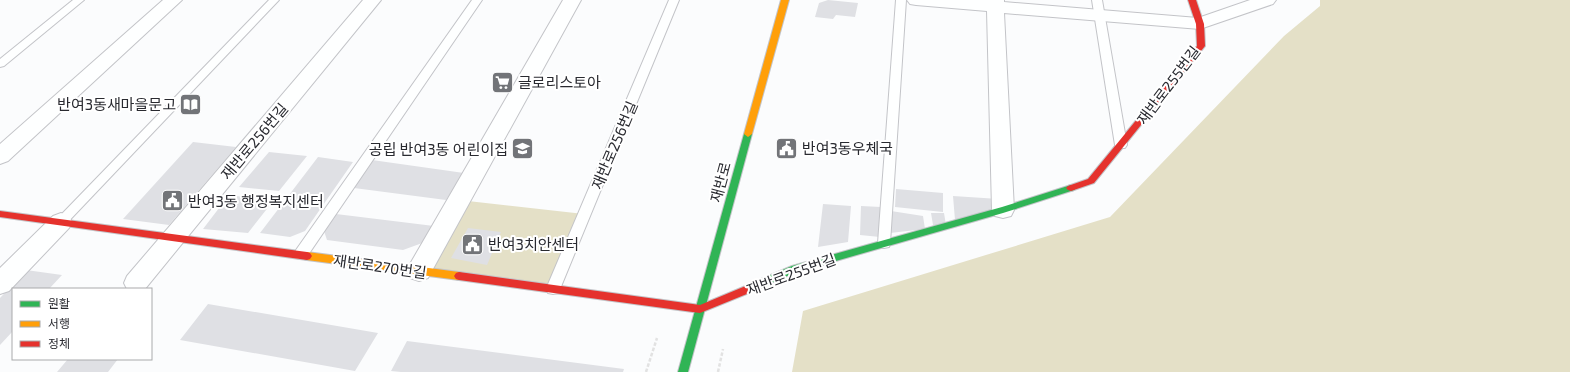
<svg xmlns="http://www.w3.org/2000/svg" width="1570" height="372" viewBox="0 0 1570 372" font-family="'Exo 2','Noto Sans KR',sans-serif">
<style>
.green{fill:#e4e0c7}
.building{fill:#dfe0e4}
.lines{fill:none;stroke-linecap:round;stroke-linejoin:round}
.lane-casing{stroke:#c3c4c8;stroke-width:2}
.street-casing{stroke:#c3c4c8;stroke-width:2}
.fast-casing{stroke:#c3c4c8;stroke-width:2}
.slow-casing{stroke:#c3c4c8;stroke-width:2}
.jam-casing{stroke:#c3c4c8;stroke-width:2}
.path{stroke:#e2e2e2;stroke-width:2.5;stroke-dasharray:3.5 2;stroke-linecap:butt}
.lane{fill:#feffff;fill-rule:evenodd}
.street{fill:#feffff;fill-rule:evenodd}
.fast{fill:#30b455;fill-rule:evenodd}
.slow{fill:#ff9f0a;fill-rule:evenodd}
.jam{fill:#e5322d;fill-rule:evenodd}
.labels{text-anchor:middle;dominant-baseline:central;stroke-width:4;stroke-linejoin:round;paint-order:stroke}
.poi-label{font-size:15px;fill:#292a30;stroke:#fff;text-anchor:start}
.street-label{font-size:15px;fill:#292a30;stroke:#fff}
</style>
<rect width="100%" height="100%" fill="#fbfcfd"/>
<path class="green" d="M1320,0H1570V372H792L803,311L1110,217L1284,36L1320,6Z
M459,200L584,214L553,289L419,271Z"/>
<path class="building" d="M828,0L858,3L855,17L836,15L833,19L815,17L819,3Z
M193,142L236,147L169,225L123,219Z
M269,152L307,156L279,191L239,187Z
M318,157L353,162L305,231L290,237L260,233Z
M372,160L464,173L446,200L354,188Z
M896,189L943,193V212L895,207Z
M229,195L253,198L250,204L270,205L248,233L203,229Z
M953,196L999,199L1000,210L955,220Z
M823,204L851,206L848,242L818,247Z
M861,206L881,207L880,237L860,235Z
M891,211L923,216L925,229L890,233Z
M931,213H944L946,225H933Z
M336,214L434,226L425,242L403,250L327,240L324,231Z
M468,228L501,232L487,265L451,258Z
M26,270L62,275L49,289H13V331L0,345V298Z
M208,304L378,333L355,371L180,340Z
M407,341L624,369L623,372H401L391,371Z
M68,359H118L108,372H57Z"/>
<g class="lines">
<defs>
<path id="lane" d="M73,0H84L4,66L0,67V59Z
M269,0H279L65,225L61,227L57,225L55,222L57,219Z
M472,0H482L306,258L301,259L296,258L295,254L296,250Z
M669,0H679L560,289L558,293L553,294L548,293L546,289Z
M896,0H906L890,243L889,247L884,248L879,247L878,243Z
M1092,0H1102L1127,145L1125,148H1117L1115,145Z"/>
<path id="street" d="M163,0H182L8,161L0,164V144Z
M363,0H381L145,289H127L124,283L127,276Z
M563,0H581L428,278L419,281L410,278L407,271L410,264Z
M907,0H1004V2L1198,18L1250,0H1276L1273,4L1200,29L1004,13L1014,210L1011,216L1003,218L995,216L992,210L987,11L916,5L910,4Z
M61,213L69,216L72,222L69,228L9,291L0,294V268L53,216Z"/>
<path id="fast" d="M748,131L752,134L688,372H678L744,134Z
M1071,185L1074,186L1076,188L1074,190L1003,213L794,273L760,288L756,287L755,284L756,281L792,266L1002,207Z"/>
<path id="slow" d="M781,0H789L752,134L748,137L744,134Z
M307,252L459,272L462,273L464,276L462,279L459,280L307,260L304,259L302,256L304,253Z"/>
<path id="jam" d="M1188,0H1196L1204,24L1205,46L1094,183L1071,191L1068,190L1066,188L1068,186L1088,179L1197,46L1196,24Z
M0,211L307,252L310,253L312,256L310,259L307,260L0,217Z
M459,272L700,305L760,280L764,281L765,284L764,287L700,313L459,280L456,279L454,276L456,273Z"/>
</defs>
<use href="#lane" class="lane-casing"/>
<use href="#street" class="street-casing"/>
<use href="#fast" class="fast-casing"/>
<use href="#slow" class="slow-casing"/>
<use href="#jam" class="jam-casing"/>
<path class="path" d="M646,372L657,338
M718,372L723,349"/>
<use href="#lane" class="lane"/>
<use href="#street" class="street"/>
<use href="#fast" class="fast"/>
<use href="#slow" class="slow"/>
<use href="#jam" class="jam"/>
</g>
<defs>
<symbol id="supermarket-square" viewBox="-11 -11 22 22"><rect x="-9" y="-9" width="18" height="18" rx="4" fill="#727478" stroke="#fff"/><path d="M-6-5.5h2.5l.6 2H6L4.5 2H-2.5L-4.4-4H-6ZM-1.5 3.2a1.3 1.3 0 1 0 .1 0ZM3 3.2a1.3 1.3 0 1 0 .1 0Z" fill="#fff"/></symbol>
<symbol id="library-square" viewBox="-11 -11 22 22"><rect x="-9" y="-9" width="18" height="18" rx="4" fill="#727478" stroke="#fff"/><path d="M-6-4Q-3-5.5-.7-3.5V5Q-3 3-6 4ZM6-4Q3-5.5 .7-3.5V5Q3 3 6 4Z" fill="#fff"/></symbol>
<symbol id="civic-square" viewBox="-11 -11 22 22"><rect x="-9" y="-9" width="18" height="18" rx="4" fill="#727478" stroke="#fff"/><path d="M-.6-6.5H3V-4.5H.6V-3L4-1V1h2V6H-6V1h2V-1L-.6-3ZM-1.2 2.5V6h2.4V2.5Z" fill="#fff"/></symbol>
<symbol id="school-square" viewBox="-11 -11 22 22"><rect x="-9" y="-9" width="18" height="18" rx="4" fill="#727478" stroke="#fff"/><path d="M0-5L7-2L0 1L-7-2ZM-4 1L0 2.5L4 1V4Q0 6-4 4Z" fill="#fff"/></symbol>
</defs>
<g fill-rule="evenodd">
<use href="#supermarket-square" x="490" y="70" width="25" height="25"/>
<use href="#library-square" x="178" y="92" width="25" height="25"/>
<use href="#civic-square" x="774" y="136" width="25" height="25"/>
<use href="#school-square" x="510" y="136" width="25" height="25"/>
<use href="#civic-square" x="160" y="188" width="25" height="25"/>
<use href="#civic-square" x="460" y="232" width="25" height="25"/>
</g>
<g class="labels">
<g class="poi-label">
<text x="518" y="82">글로리스토아</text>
<text x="176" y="104" text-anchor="end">반여3동새마을문고</text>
<text x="802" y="148">반여3동우체국</text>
<text x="508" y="149" text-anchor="end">공립 반여3동 어린이집</text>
<text x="188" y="201">반여3동 행정복지센터</text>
<text x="488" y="244">반여3치안센터</text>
</g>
<g class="street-label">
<text transform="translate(1168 85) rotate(-53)">재반로255번길</text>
<text transform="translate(254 141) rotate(-50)">재반로256번길</text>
<text transform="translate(614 145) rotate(-67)">재반로256번길</text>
<text transform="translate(720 182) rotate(-75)">재반로</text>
<text transform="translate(380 266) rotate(8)">재반로270번길</text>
<text transform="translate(791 274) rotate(-20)">재반로255번길</text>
</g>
</g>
<rect x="12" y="288" width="140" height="72" fill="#ffffff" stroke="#a9aaac"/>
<rect x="20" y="301" width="20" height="6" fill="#30b455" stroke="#a9aaac"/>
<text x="48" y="308" font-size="12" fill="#292a30">원활</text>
<rect x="20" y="321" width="20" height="6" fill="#ff9f0a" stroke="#a9aaac"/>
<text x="48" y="328" font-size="12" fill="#292a30">서행</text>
<rect x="20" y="341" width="20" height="6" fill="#e5322d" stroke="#a9aaac"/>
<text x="48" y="348" font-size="12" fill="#292a30">정체</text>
</svg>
